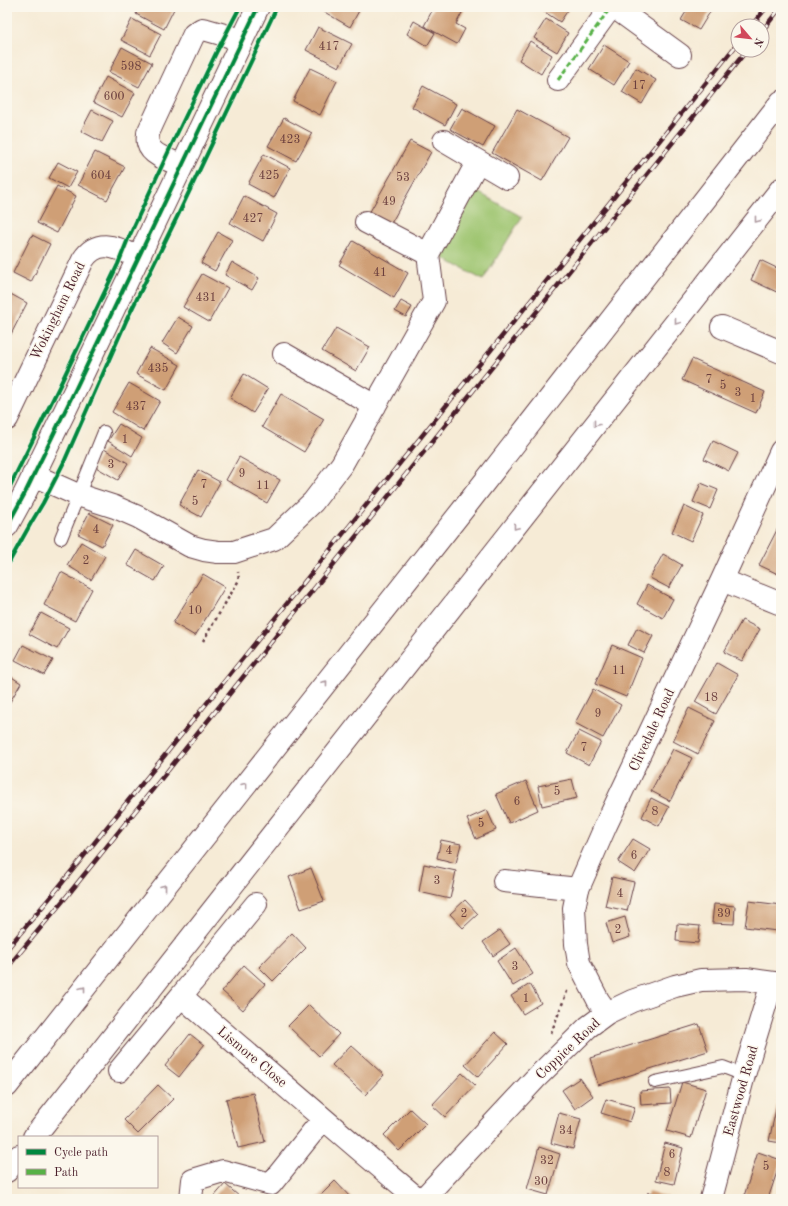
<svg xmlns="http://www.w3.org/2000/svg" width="788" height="1206" viewBox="0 0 788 1206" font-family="'Old Standard TT',serif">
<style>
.green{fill:#9ec570;stroke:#74724e}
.building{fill:#cf9f76}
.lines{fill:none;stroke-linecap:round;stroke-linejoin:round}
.lane-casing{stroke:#643e45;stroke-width:14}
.street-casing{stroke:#643e45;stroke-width:24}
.primary-casing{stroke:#643e45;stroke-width:24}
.path{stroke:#643e45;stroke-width:2.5;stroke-dasharray:3 3;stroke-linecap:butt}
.lane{stroke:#fff;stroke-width:12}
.street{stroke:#fff;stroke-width:22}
.primary{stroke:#fff;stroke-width:22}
.rail-casing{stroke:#4a1f2b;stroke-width:4.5}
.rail{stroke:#fbf7ec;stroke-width:3;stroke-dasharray:9;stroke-linecap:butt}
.quiet{stroke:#57b146;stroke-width:3;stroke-dasharray:6 3;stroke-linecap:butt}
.cycleway-casing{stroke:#fbf7ec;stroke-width:6}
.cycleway{stroke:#00873e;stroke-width:4}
.oneway{stroke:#ae9aa0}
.labels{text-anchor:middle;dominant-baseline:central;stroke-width:3;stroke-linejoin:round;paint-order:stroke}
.number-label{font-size:12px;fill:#6b3f3e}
.street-label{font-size:14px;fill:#4a1f2b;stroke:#fbf7ec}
</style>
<rect width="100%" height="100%" fill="#fbf7ec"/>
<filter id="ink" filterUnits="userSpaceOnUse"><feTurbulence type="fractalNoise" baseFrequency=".025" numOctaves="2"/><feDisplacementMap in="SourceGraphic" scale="8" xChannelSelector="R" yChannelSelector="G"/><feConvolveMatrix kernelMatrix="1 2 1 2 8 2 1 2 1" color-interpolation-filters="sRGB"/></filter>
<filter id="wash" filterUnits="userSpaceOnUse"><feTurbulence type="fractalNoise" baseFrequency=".012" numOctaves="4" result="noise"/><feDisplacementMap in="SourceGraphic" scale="16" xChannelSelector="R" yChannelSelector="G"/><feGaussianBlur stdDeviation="0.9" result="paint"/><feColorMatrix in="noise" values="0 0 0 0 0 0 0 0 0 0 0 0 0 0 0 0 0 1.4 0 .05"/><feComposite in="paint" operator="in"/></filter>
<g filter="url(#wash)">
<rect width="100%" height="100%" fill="#f6ebd6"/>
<path class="green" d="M476,191L522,217L483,280L439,256Z"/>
<g id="blocks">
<path class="building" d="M139,7H175L164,29L136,14Z
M316,7H358L360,9L350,27Z
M434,7H465L456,24L465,29L457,44L424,26Z
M537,7H570L560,22Z
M689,7H713L699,30L681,20Z
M132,19L161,34L150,55L121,40Z
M546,19L568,33L557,52L534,38Z
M414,21L435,33L427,46L407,34Z
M318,27L352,44L339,67L306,50Z
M530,41L552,55L541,74L519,60Z
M604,45L629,61L614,85L589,69Z
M122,47L152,63L139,87L109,72Z
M310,68L337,81L320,115L293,101Z
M636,68L656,80L642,104L622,92Z
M106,77L135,93L122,117L93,102Z
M423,86L456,104L445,125L412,107Z
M462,108L495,126L483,147L450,129Z
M517,109L568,137L542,181L492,153Z
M92,110L113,121L102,142L81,131Z
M284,118L312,133L296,161L268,146Z
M410,141L431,152L389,227L368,215Z
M95,152L125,167L107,200L78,185Z
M264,154L290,168L274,198L248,184Z
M58,162L77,172L68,188L49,178Z
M57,186L76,196L57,233L37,223Z
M244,196L277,214L263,241L230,223Z
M218,232L232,240L215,271L201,263Z
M32,235L50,244L31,282L13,273Z
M353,241L408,273L394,298L339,265Z
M760,260L781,270V294L751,280Z
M232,262L259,278L252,290L225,275Z
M202,274L228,288L209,322L183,307Z
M7,292L27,303L7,342Z
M401,301L412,307L406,317L395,311Z
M178,317L193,326L177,353L162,343Z
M336,328L370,347L356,371L322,351Z
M150,348L180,365L166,390L136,374Z
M692,359L765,392L756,413L682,380Z
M244,374L268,389L253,413L230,398Z
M129,383L160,401L143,431L112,412Z
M281,394L324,419L304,452L262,427Z
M119,424L142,438L132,456L108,441Z
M713,441L738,453L729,471L704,459Z
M104,449L128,463L118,480L94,466Z
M239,457L280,480L267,503L226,480Z
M198,470L220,482L201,517L179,505Z
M701,483L718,490L710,509L693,502Z
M684,506L703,515L691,541L672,532Z
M89,513L113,525L102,546L78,534Z
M779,526L781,527V573L780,575L759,565Z
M81,542L105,556L91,580L67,565Z
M136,550L164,566L155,581L127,565Z
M663,554L682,565L669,588L650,578Z
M61,572L92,589L75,621L44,605Z
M203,574L225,587L195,636L173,623Z
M647,585L673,599L663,618L637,604Z
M41,613L69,628L57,649L29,634Z
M742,620L760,629L742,661L724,652Z
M637,628L653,636L644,653L628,645Z
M23,645L53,660L44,675L15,660Z
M612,645L642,658L626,697L595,684Z
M717,663L738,675L716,714L695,702Z
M7,674L21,683L7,707Z
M593,689L621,705L603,738L575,723Z
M689,708L715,721L698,754L673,741Z
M579,731L601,742L589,765L567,753Z
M673,749L692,758L670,801L651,791Z
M572,779L577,798L542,806L538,786Z
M526,781L538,810L509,823L496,794Z
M651,798L669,807L659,826L642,817Z
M487,810L496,830L476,839L467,819Z
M633,839L650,849L635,873L618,862Z
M441,840L461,844L456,863L437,858Z
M424,864L456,871L450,899L419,892Z
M311,868L324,901L301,909L289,877Z
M612,877L634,882L627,911L605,906Z
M465,900L478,914L463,928L450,914Z
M749,901L781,905L777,931L745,927Z
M714,904L735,906L734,924L712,923Z
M625,917L630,937L612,943L606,923Z
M677,924L700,926L698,943L676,941Z
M500,930L510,944L493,956L483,942Z
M292,933L306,948L273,981L259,967Z
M516,948L533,974L513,986L497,961Z
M244,965L265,984L243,1010L222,991Z
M530,984L541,1003L523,1014L511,996Z
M309,1005L339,1034L319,1056L288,1026Z
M699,1024L708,1051L598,1085L590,1058Z
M495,1032L508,1044L478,1077L465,1065Z
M190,1034L204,1045L179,1077L165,1066Z
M351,1045L384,1075L365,1095L332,1065Z
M462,1073L475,1085L445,1117L432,1105Z
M580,1078L593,1096L575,1109L562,1090Z
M682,1082L706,1089L691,1138L667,1131Z
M158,1085L173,1099L138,1134L124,1120Z
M670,1089L671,1103L641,1105L640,1091Z
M253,1093L265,1142L238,1148L226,1099Z
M606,1099L635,1107L630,1122L601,1113Z
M778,1100H781V1143L769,1141Z
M410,1109L426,1124L399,1151L384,1135Z
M559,1113L581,1119L573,1149L551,1143Z
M665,1143L683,1148L674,1184L656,1180Z
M539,1147L560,1154L548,1195L527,1189Z
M758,1152L781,1160L768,1199H752L744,1196Z
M335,1181L352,1199H316L322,1194Z
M225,1184L240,1197L242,1199H212Z
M648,1192L668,1197L667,1199H646Z"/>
</g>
</g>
<g filter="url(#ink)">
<use href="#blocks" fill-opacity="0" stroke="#643e45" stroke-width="1"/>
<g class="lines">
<defs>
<path id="lane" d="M61,538L104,432
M655,1082L723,1067L744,1075"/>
<path id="street" d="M614,7L680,55
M558,80L611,7
M444,141L478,161
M182,165C171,161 151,156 148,143C147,140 148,136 148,133L194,34L202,29L207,30L242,40
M366,222L428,254
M722,327L781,352
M284,354L375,406
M7,419L83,260C98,237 118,248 138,257
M33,475L78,495L115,507L138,517L190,546L204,550L218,552H234L274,539L313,502L342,464L434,301L428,254L478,161L507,178
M722,580L781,604
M504,881L578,889
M181,996L256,904
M607,1013L598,1000L579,963L576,944L574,908L578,889L606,825L722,580L781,451
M119,1071L181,996C260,1064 338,1132 418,1199
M191,1199L193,1180L223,1171L271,1184L323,1119
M423,1199L535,1079L588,1027L607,1013L632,1001L675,986L701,980L746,979L781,984
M711,1199L744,1075L772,983"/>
<path id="primary" d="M7,526L25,493L76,388L258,7
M7,1086L465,507L781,102
M34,1137L781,189
M7,1171L19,1156"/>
</defs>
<use href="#lane" class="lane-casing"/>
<use href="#street" class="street-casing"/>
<use href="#primary" class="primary-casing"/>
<path class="path" d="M203,641L239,580L238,572
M551,1033L568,989"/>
<use href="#lane" class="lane"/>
<use href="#street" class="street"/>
<use href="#primary" class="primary"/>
<defs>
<path id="rail" d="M751,26L767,7
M762,31L781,7
M7,949L58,888L738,43
M7,968L67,896L747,50"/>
</defs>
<use href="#rail" class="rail-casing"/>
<use href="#rail" class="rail"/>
<path class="quiet" d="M558,80L611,7"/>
<defs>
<path id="cycleway" d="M7,492L60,385L118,264L128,239L172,144L217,51L240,7
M7,526L25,493L76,388L258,7
M7,566L31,523L43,503L64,462L127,319L179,213L277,7"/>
</defs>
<use href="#cycleway" class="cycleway-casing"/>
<use href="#cycleway" class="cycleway"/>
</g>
<defs><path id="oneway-chevron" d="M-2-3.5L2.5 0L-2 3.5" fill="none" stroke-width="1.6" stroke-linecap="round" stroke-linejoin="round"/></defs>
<g class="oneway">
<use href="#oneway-chevron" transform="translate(757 220) rotate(128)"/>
<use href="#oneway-chevron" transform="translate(677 322) rotate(128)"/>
<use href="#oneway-chevron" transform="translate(596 424) rotate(128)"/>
<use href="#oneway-chevron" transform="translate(516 527) rotate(128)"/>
<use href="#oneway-chevron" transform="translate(325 683) rotate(-51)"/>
<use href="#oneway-chevron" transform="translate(245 785) rotate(-52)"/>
<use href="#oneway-chevron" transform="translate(164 887) rotate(-52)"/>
<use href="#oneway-chevron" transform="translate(83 989) rotate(-52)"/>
</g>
</g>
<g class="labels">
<g class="number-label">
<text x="329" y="47">417</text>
<text x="131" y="67">598</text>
<text x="639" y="86">17</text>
<text x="114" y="97">600</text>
<text x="290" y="140">423</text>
<text x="101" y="176">604</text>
<text x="269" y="176">425</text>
<text x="403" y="178">53</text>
<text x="389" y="202">49</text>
<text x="253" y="219">427</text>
<text x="380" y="273">41</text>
<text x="206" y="298">431</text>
<text x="158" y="369">435</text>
<text x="709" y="380">7</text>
<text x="723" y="386">5</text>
<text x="738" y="393">3</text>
<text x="753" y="399">1</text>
<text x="136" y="407">437</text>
<text x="125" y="440">1</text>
<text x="111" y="465">3</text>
<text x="242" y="474">9</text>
<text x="204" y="485">7</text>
<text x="263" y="486">11</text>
<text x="195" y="502">5</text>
<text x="96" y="530">4</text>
<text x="86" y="561">2</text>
<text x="195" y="611">10</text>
<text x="619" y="671">11</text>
<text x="711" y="698">18</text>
<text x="598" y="714">9</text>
<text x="584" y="748">7</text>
<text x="557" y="792">5</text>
<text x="517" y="802">6</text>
<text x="655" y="812">8</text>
<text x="481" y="824">5</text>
<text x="449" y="851">4</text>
<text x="634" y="856">6</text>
<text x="437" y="881">3</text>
<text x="620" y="894">4</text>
<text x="464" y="914">2</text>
<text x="724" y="914">39</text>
<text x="618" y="930">2</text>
<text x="515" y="967">3</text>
<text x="526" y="999">1</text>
<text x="566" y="1131">34</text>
<text x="672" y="1155">6</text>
<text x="547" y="1161">32</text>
<text x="766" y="1167">5</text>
<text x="667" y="1173">8</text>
<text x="541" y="1182">30</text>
</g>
<g class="street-label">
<text transform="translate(58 311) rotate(-64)">Wokingham Road</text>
<text transform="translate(652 730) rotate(-65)">Clivedale Road</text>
<text transform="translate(568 1049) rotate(-43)">Coppice Road</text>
<text transform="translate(252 1057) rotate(40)">Lismore Close</text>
<text transform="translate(741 1091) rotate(-74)">Eastwood Road</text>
</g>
</g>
<rect width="788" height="1206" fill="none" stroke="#fbf7ec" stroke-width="24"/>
<rect x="18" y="1136" width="140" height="52" fill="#fbf7ec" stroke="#b4a19f"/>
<rect x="26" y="1149" width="20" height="6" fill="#00873e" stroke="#b4a19f"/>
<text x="54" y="1156" font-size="12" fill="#4a1f2b">Cycle path</text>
<rect x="26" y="1169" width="20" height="6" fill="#57b146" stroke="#b4a19f"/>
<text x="54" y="1176" font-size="12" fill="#4a1f2b">Path</text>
<g transform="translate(750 38) rotate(118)"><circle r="19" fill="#fbf7ec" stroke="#b4a19f"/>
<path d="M0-3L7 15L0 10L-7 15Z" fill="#d1495b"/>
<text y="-6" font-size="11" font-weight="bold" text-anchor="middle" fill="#4a1f2b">N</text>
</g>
</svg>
